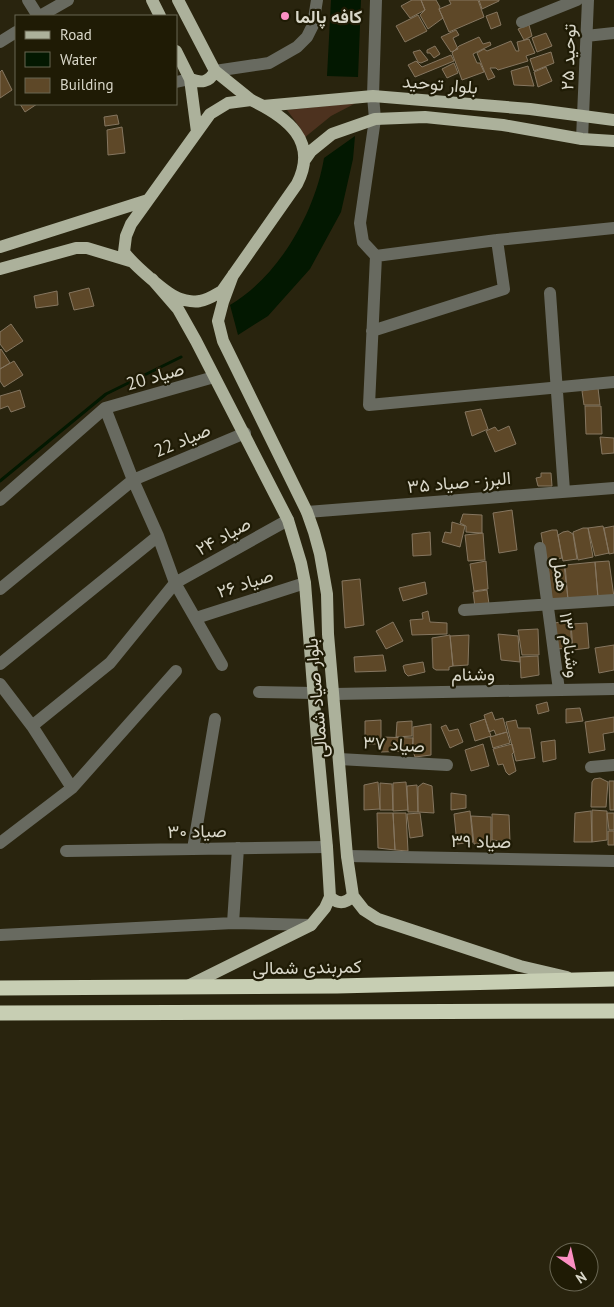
<svg xmlns="http://www.w3.org/2000/svg" width="614" height="1307" viewBox="0 0 614 1307" font-family="'PT Sans',Vazirmatn,sans-serif">
<style>
.green{fill:#4d321f}
.water{fill:#031801}
.lines{fill:none;stroke-linecap:round;stroke-linejoin:round}
.stream{stroke:#031801;stroke-width:3}
.building{fill:#5e4828;stroke:#857660}
.minor{stroke:#686a60;stroke-width:12}
.major{stroke:#acb19b;stroke-width:12}
.highway{stroke:#c7ceb3;stroke-width:15}
.poi-dot{fill:#fc8fc3;stroke:#1f1b05;stroke-width:2}
.labels{text-anchor:middle;dominant-baseline:central;stroke-width:4.5;stroke-linejoin:round;paint-order:stroke}
.poi-label{font-size:18px;font-weight:bold;fill:#d9d7c9;stroke:#1f1b05;text-anchor:start}
.street-label{font-size:18px;fill:#d9d7c9;stroke:#1f1b05}
</style>
<rect width="100%" height="100%" fill="#29240e"/>
<path class="green" d="M356,103L331,116L304,138L301,129L287,110Z"/>
<path class="water" d="M331,0H361L358,77L327,76Z
M355,136L353,159L341,212L310,269L268,316L238,335L230,305C278,277 315,213 324,158Z"/>
<g class="lines">
<path class="stream" d="M0,481L106,394L181,357"/>
</g>
<path class="building" d="M412,0H421L425,10L410,18L401,6Z
M421,0H436L440,7L439,9L443,18L428,29L420,15L425,10Z
M449,0H478L484,17L449,32L439,9L451,4Z
M479,0H499V1L482,9Z
M497,12L501,25L491,29L486,16Z
M418,15L427,31L405,42L396,26Z
M529,25L532,36L524,40L518,29Z
M456,30L459,35L453,38L458,49L451,52L441,37Z
M546,33L552,46L537,52L532,38Z
M479,37L483,44L490,42L491,45L473,54L477,63H480L484,72L462,80L452,53L459,46Z
M529,39L535,53L526,56L528,61L498,70L496,68H490L495,77L488,80L477,53L484,49L487,51L511,41L516,51H519L517,42Z
M435,46L440,54L434,58L430,53H427V50Z
M420,50L428,60L421,63L418,62L413,52Z
M551,52L554,63L534,71L530,59Z
M451,55L454,61L415,77L408,65L416,61L422,67Z
M454,63L458,73L447,78L442,69Z
M528,66L534,86L514,85L511,71Z
M546,67L552,81L538,87L534,72Z
M2,70L12,90L0,98V72Z
M20,104H37L25,112Z
M117,115L119,124L105,126L104,117Z
M122,127L125,153L108,155L107,130Z
M89,288L94,306L74,310L69,293Z
M57,291L58,305L36,308L34,296Z
M11,324L23,341L6,352L0,344V332Z
M1,349L10,363L0,369V350Z
M14,361L23,375L4,387L0,381V369Z
M598,388L600,405H584L582,391Z
M20,390L25,407L11,412L8,406L0,409V396Z
M585,406H601L602,434H586Z
M481,409L488,429L472,436L465,412Z
M509,426L516,444L495,452L486,431L495,427L498,431Z
M600,437L614,438V453L602,454Z
M541,473H551L552,486H538L536,478L541,477Z
M512,510L517,550L499,553L493,513Z
M463,514L482,515V533L466,532V526L460,523Z
M452,522L465,526L460,547L442,542L445,532L451,533Z
M603,526L609,553L595,556L588,528Z
M614,526V553L609,554L604,528Z
M583,528H588L593,557L578,560L573,532Z
M552,530H557L562,558L546,562L541,533Z
M568,531L573,534L577,559L563,561L558,535L563,532Z
M430,532L431,555L413,556L412,534Z
M483,533L485,560L468,561L465,535Z
M486,561L488,589L474,591L470,564Z
M609,561L614,597L598,599L595,562Z
M595,562L598,597L568,600L565,565Z
M564,565L568,599L552,600L548,566Z
M360,579L364,625L345,628L342,581Z
M425,582L427,594L403,601L399,588Z
M487,590L489,604L475,607L473,592Z
M428,611L430,622L447,623V634L412,635L410,620L423,619L422,613Z
M570,621L572,648L557,649L554,623Z
M393,622L403,641L386,649L376,631Z
M587,623L589,648L573,650L571,624Z
M538,629L539,655H522L518,630Z
M498,634L518,636L520,662L501,660Z
M450,635L453,666L449,667V670H436L433,668L432,638Z
M469,635L468,665L453,666L450,636Z
M614,645V670L599,673L595,648Z
M383,655L386,671L355,672L354,657Z
M538,656L539,675L521,678L520,657Z
M423,662L425,672L408,676L405,673L403,666L405,665Z
M547,702L549,711L538,714L536,705Z
M580,708L583,721L566,723V709Z
M492,712L495,720L503,718L507,732L496,735L494,730L489,732L484,715Z
M614,717V732L603,734L605,750L589,753L585,722Z
M485,719L491,736L475,741L470,724Z
M381,720V744H365V721Z
M516,720L518,728H530L535,758L516,761L506,722Z
M412,721V736L396,737L397,722Z
M431,724V755L415,757L413,751V727Z
M446,725L449,731L458,729L463,742L450,748L441,727Z
M507,732L510,743L493,748L490,737Z
M382,737L413,738L412,751L381,752Z
M555,740L556,759L543,762L541,742Z
M483,744L489,766L471,771L465,750Z
M512,744L514,752L512,754L516,771L509,775L506,772L503,764L498,765L493,749Z
M600,778L608,782L606,807H591L592,782L594,779Z
M609,781H614V810H610Z
M378,782L380,809L364,810V785Z
M406,782L408,810L393,811V783Z
M380,783L392,784L393,810H380Z
M423,783L432,786L434,813L418,812V787Z
M417,785L418,812H408L407,786Z
M451,793L466,795V808L451,810Z
M592,810L607,811V840L592,842Z
M470,811L473,842L457,844L454,814Z
M591,811L592,842H574L575,813Z
M377,813H393L395,850L378,848Z
M393,813H406L408,851L395,850Z
M420,813L423,836L410,838L407,814Z
M607,813H614V830H609Z
M492,814L509,815L510,842L492,840Z
M471,816L491,817V842L474,844Z
M608,831H614V845H608Z"/>
<g class="lines">
<path class="minor" d="M28,0L38,16
M376,0L373,96L375,119L360,223L363,242L376,256L497,240L614,228
M40,16L68,0
M522,22L577,0
M586,36L614,33
M0,42L16,32
M215,71L269,63L297,47L307,37L313,25L317,0
M176,82L190,79
M582,139L588,0
M376,256L369,405L614,382
M550,293L564,491
M372,331L504,289L497,240
M105,408L133,480L158,536L175,583L222,665
M0,500L105,408L214,377
M307,512L614,488
M540,548L559,690
M0,589L133,480L245,433
M464,610L614,600
M196,618L305,583
M0,664L158,536
M0,684L32,726L72,788
M259,692L314,693
M334,694L614,689
M32,726L110,663L175,583L288,520
M339,759L447,765
M591,767L614,765
M0,843L72,788L176,671
M193,849L215,719
M66,851L327,847
M347,856L614,861
M233,923L238,848
M0,935L233,923L311,925"/>
<path class="major" d="M152,0L160,16
M178,0L215,71L251,100
M176,51L190,79L197,132
M190,79C201,83 209,83 215,71
M251,100C287,117 319,141 297,184L222,291C215,295 208,300 200,301C195,302 186,301 181,299C168,296 132,263 124,252L126,236L131,224L210,114L228,103Z
M263,106L373,96L530,109L614,120
M304,161L311,151L332,134L375,119L425,117L503,125L582,139L614,141
M0,247L148,200
M0,269L76,248H87L130,261
M233,275L223,302L218,321L223,341L307,512L314,532L320,554L327,594L328,634L347,856L353,896L364,910L378,919L520,966L567,977
M152,279L178,309L196,341L288,520L301,563L305,583L317,739L327,847L330,897L325,908L311,925L186,987
M330,897C338,904 345,904 353,896"/>
<path class="highway" d="M0,988L337,986L614,979
M0,1013L614,1011"/>
</g>
<circle class="poi-dot" cx="285" cy="16" r="5"/>
<g class="labels">
<g class="poi-label">
<text x="295" y="16">کافه پالما</text>
</g>
<g class="street-label">
<text transform="translate(568 57) rotate(-88)">توحید ۲۵</text>
<text transform="translate(440 84) rotate(5)">بلوار توحید</text>
<text transform="translate(155 376) rotate(-16)">صیاد 20</text>
<text transform="translate(182 440) rotate(-23)">صیاد 22</text>
<text transform="translate(459 482) rotate(-5)">البرز - صیاد ۳۵</text>
<text transform="translate(223 536) rotate(-29)">صیاد ۲۴</text>
<text transform="translate(561 574) rotate(83)">همل</text>
<text transform="translate(245 583) rotate(-18)">صیاد ۲۶</text>
<text transform="translate(570 645) rotate(83)">وشنام ۱۳</text>
<text transform="translate(473 674) rotate(-1)">وشنام</text>
<text transform="translate(316 698) rotate(-95)">بلوار صیاد شمالی</text>
<text transform="translate(394 744) rotate(4)">صیاد ۳۷</text>
<text transform="translate(197 831) rotate(-1)">صیاد ۳۰</text>
<text transform="translate(481 841) rotate(1)">صیاد ۳۹</text>
<text transform="translate(307 967) rotate(-1)">کمربندی شمالی</text>
</g>
</g>
<rect x="15" y="15" width="162" height="90" fill="#1f1b05" stroke="#696653"/>
<rect x="25" y="31" width="25" height="8" fill="#acb19b" stroke="#696653"/>
<text x="60" y="40" font-size="15" fill="#d9d7c9">Road</text>
<rect x="25" y="52" width="25" height="15" fill="#031801" stroke="#696653"/>
<text x="60" y="65" font-size="15" fill="#d9d7c9">Water</text>
<rect x="25" y="78" width="25" height="15" fill="#5e4828" stroke="#696653"/>
<text x="60" y="90" font-size="15" fill="#d9d7c9">Building</text>
<g transform="translate(574 1267) rotate(146)"><circle r="24" fill="#1f1b05" stroke="#696653"/>
<path d="M0-4L9 19L0 12L-9 19Z" fill="#fc8fc3"/>
<text y="-8" font-size="14" font-weight="bold" text-anchor="middle" fill="#d9d7c9">N</text>
</g>
</svg>
